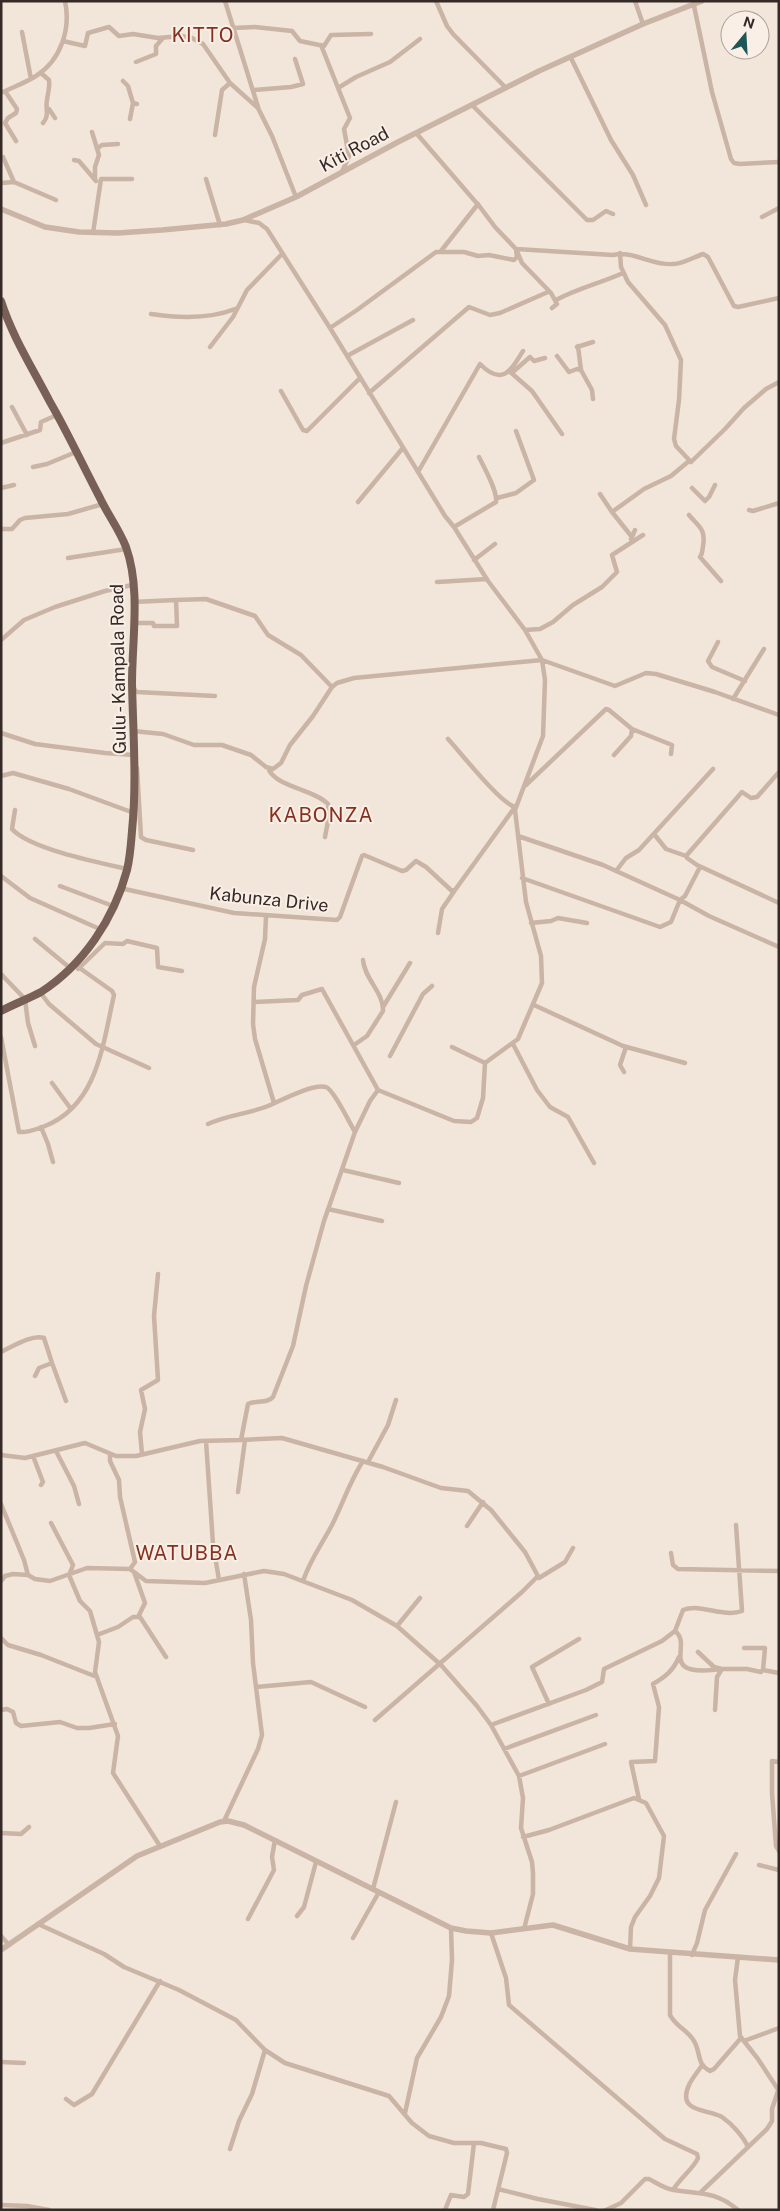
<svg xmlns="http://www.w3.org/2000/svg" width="780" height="2211" viewBox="0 0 780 2211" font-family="'Public Sans',sans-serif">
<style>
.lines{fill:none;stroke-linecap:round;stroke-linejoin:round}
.minor{stroke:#cab4a5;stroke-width:4.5}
.tertiary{stroke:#cab4a5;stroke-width:5.5}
.primary{stroke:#786057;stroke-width:8}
.labels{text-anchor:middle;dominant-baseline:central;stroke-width:4;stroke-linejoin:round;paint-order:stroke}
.street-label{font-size:18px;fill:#352a27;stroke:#f9efe6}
.quarter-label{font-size:20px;letter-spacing:1px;fill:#86311e;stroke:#f9efe6}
</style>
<rect width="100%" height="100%" fill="#f2e5d9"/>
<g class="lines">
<path class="minor" d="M225,1L258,107
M436,1L447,26L453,34L506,88
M635,1L643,24
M693,1L712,92L731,159L734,163L740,164L779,162
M233,28L255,27L292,31L300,41L324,46L331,35L371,34
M22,32L31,79
M63,41L85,46L88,33L109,27L119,36L133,34L158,38L182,36L192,38L203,44L230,83L258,108L272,136L296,197
M321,45L350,118L344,129L349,156L342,172
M571,58L611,140L633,175L646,205
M136,62L156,54V46L163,38
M41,73L49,80C50,88 48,92 47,100C45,109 50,115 43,123
M123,81L128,86L133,103L137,104
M338,88L356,77L390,62L420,39
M254,90L291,87L303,84L295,59
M5,91L17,109L16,113L8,118L5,123L16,141
M1,93C13,87 25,83 36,76C61,60 71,29 65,1
M472,105L587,220H593L606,211L613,214
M49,109L55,118
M130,119L133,103
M92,132L99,155L95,167V180
M417,134L480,207L495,227L516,249L522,263L551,293L557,304L552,308
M215,135L222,90L230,83
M98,148L102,145L118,144
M3,157L14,182
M74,160L79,161L96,181
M206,179L220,225
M1,183L14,182L56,200
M762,217L779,208
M244,220L259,223L267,229L330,328L445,516L454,527L488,581L525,630L542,660L545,680L543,736L515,810L526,902L541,956L542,983L518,1039L485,1063L483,1098L477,1118L471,1122L454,1121L378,1090L322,989L302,995L298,1000L255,1002
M93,233L101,179H132
M441,251L478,204
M620,253L621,267L628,282L665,325L681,360L679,400L674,439L676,446L691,462L725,429L744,408L766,389L779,382
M556,300C578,288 601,283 623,273
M151,314C178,318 210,319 235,309
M330,328L357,310L436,252H464L478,256L489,255L514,260L517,257L516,249L613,255C632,250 653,266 673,264C683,264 694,257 703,254L708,257L734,306L738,307L779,298
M578,346L581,370L592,390L593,399
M210,347L233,317L247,290L282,254
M577,347L593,342
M347,356L413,320
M557,356L569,372L577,369L581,370
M509,371L532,391L562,434
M509,371H514L530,357L534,361L545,358
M281,391L303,430L307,431L360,378
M369,393L469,307L490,315L500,313L548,292
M12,407L27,435
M1,443L40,430L41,422L57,415
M33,467L47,464L76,452
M418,472L480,364C502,386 510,372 523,351
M1,488L14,485
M692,488L705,501L709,497L715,485
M600,494L612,512L632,537
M497,498L516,493L534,480L516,431
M358,502L402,449
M749,510L753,511L779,503
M612,512L644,489L671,476L689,461
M689,515C699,527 706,529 703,546C702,551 703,553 700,557L721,581
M454,527L496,502C498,492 484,467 479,457
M1,529H12L20,520L25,518L68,514L103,504
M631,539L635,530
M68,558L126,549
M474,560L495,544
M437,582L487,579
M133,602L176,600
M133,623H153L154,626H177L176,600L206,599L255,616L268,635L301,655L332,687
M525,630L540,629L553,622L573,605L602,587L617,572L612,555L643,535
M1,640L24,620L55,607L105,591L132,585
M718,642L708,661L712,667L745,681
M133,688L137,692L215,696
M733,699L764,649
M632,729L672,745L671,754
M133,731L163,734L194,745H222L251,755L266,767L273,769L281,763L290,745L313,716L332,687L337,683L354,678L542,660L615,686L646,673L656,674L715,692L779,715
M1,733L35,744L105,753L134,755
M137,768L141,837L146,840L193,850
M268,768C275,787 314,789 328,804L329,816L325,837
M779,772L757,797L751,798L742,792L686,856L687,858L697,865L779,903
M1,776L13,773L69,789L134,813
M526,785L606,709L609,710L632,729L631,736L614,755
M15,810L12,829C30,849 100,863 127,869
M654,834L666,849L686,856
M518,836L603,865L680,900L709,916L779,947
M616,871L626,858L639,850L713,769
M1,876L30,898L102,930
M522,878L660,927L671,922L680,900L685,896L700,867
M60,886L113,906
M120,888L234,913L337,920L340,917L362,856L364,855L402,871L406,870L416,861L426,867L452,891L455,890L515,807C500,803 461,753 448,739
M266,916L265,939L254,987L253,1024L255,1039L274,1103
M531,923L551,921L558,918L587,923
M438,933L442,909L455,890
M35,939L70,968
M78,969L105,943L123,944L127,941L157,948L158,967L182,971
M1,974L25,999L28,1023L35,1046
M40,992L49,1004L96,1044L149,1068
M534,1005L623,1046L685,1063
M383,1007L410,963
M1,1037L19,1132C28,1133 37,1129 45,1126C98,1105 103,1043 114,995L112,991L74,964
M513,1044L537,1090L550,1107L568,1117L594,1163
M354,1045L367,1036L383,1011C384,993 364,978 363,960
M452,1047L485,1063
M390,1056L423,994L432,986
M624,1072L620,1065L626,1047
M52,1083L71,1109
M208,1124C227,1115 248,1114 268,1106C280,1101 313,1083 326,1087C334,1090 350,1124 355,1132
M41,1127L48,1144L53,1162
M343,1170L399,1183
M328,1209L382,1221
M1,1352C12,1347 32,1334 44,1338L52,1363L39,1368L35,1376
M52,1363L66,1401
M241,1440L282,1438L383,1467L441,1488L468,1491L491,1510L525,1552L539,1578L565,1562L573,1548
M206,1441L213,1544L219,1580
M56,1451L74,1486L79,1504
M110,1454V1461L119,1480L120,1497L135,1562L130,1569
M142,1454L140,1432L145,1409L141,1390L158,1380L154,1316L158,1274
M1,1455L25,1458L85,1443L116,1456H136L200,1441L241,1440L248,1404C256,1400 267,1404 273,1397L293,1346L306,1286L324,1221L355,1132L370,1101L378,1090
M33,1456L43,1482L41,1485
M368,1462L388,1425L396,1400
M238,1492L245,1440
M1,1504L24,1560L28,1575
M51,1523L73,1565L70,1573
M467,1526L483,1502
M671,1553L673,1565L678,1569L779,1571
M134,1572L145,1603L139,1615L140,1617
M69,1575L80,1601L90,1611L99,1642L95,1672L118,1736L113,1773L160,1846
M1,1581L5,1576L13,1574L28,1575L35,1579L50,1581L87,1568L130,1569L146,1581L205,1583L264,1571L284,1574L352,1600L397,1626L441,1665L477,1706L491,1725L519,1776L523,1798L521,1828L532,1862L533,1873V1894L524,1929
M303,1581C310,1560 322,1544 332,1525C343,1503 350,1481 363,1461
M397,1626L420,1598
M675,1631C694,1645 655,1678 722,1669L714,1667L698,1652
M97,1635L118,1627L133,1617H140L166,1657
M1,1638L8,1645L41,1655L97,1677
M744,1648H765L763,1670L779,1673
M256,1687L311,1682L365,1707
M549,1704L532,1667L579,1639
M1,1710L7,1709L13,1712L16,1723L21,1726L60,1722L77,1728H89L115,1724
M715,1710L717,1677L722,1669H747L761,1672L763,1670
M375,1720L522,1592L537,1577
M491,1725L586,1690L602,1682L604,1669L662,1641L675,1631L683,1610C701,1603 723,1618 742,1611L736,1525
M504,1749L596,1715
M779,1762L772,1761V1793L776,1846L779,1851
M519,1776L605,1744
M639,1799L631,1762L655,1761L659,1707L653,1684C665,1677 673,1671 679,1657
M224,1821L258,1749L262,1735L253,1663L251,1620L244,1574
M1,1833L21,1834L29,1827
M523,1837L549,1830L634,1798L646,1803L664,1836L659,1878L650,1896L635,1917L631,1927L630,1949
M759,1865L779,1870
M373,1889L396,1802
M297,1916L304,1907L316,1862
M248,1919L274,1870L272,1857L275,1840
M38,1924L104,1954L124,1967L179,1990L236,2020L265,2050L285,2063L389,2096L412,2123L429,2136L454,2143H481L506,2149L507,2153L493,2210
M491,1933L506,1978L509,2005L665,2139L697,2154L698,2158C694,2168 680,2178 673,2190
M1,1936L9,1945
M353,1938L379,1892
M670,1954V2015C676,2027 688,2030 694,2041C701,2052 696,2064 710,2071L714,2069L741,2038
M692,1955L697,1943L705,1910L736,1854
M738,1957L735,1980L740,2036L758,2059L779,2091
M744,2041L779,2028
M1,2062L24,2063
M702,2065C698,2072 692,2078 689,2085C676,2113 709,2109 722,2117C732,2124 743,2136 748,2147
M66,2099L74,2105L92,2094L160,1981
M405,2113L417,2058L441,2017L449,1996L452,1960L451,1928
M230,2149L239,2121L252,2094L265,2050
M498,2189L538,2199L595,2210
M701,2192L767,2129L772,2121V2109L778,2091
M1,2205L27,2206L49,2210
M445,2210L451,2195L464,2197L468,2194L474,2143
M606,2210L621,2203L645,2179H649C657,2183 665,2189 674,2190C700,2194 716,2191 738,2210"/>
<path class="tertiary" d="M1,209L45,227L79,232L118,233L162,230L226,224L243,220L296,197L398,142L539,71L643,24L702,1
M1,1950L137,1856L220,1822L228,1821L244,1825L451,1928L466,1931L491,1933L553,1925L630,1949L779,1960"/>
<path class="primary" d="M1,301C12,336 33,369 50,402C68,433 83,466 100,498C108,515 119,529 126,547C141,589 132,639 132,683C133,732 137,781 132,831C131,844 130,858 127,870C114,919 83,965 41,992C28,999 14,1004 1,1011"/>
</g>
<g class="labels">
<g class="street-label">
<text transform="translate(354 149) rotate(-28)">Kiti Road</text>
<text transform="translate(118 669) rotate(-91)">Gulu - Kampala Road</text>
<text transform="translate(269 899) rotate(6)">Kabunza Drive</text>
</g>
<g class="quarter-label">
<text x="203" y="35">KITTO</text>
<text x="321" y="815">KABONZA</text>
<text x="187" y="1553">WATUBBA</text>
</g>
</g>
<rect width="780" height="2211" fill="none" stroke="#352a27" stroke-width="5"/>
<g transform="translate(745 35) rotate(18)"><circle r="24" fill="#f9efe6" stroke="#aba09a"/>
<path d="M0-4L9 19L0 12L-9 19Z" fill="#1c5757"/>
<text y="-8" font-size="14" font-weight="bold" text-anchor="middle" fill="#352a27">N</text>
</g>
</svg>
